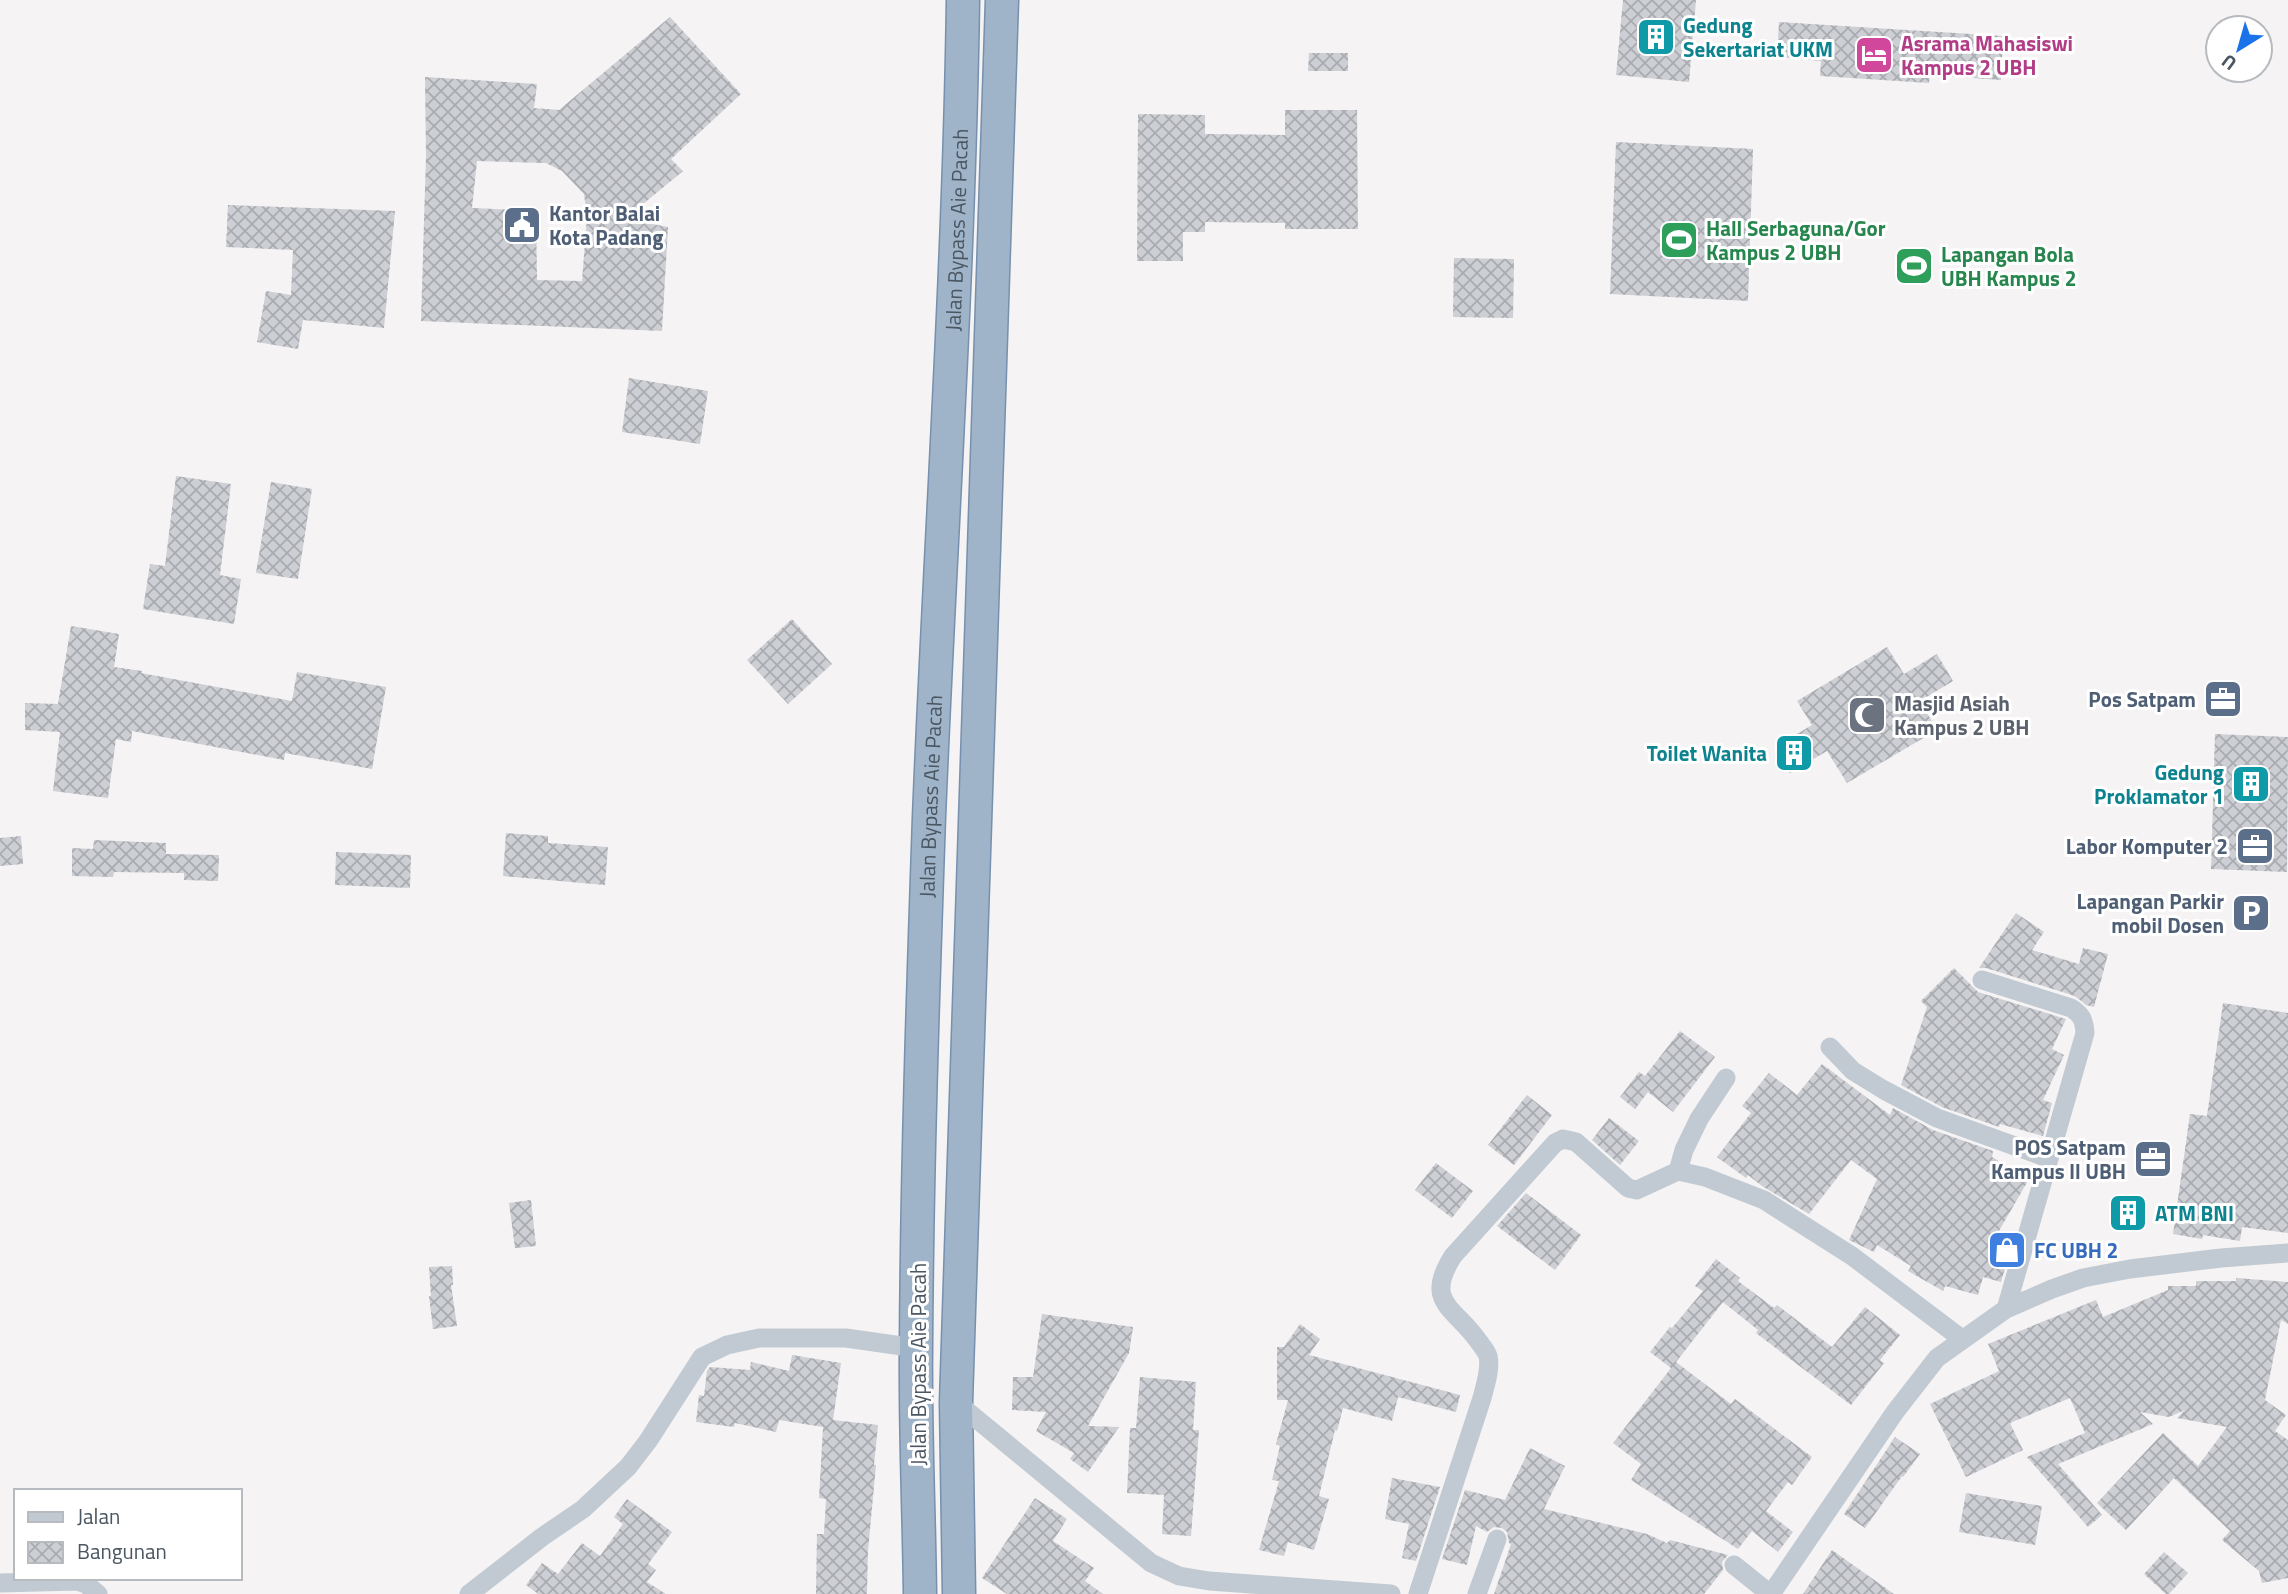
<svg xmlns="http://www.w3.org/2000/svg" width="2288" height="1594" viewBox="0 0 2288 1594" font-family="'Titillium Web',sans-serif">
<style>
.building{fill:url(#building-cross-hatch);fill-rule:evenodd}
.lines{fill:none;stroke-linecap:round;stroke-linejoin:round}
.trunk-casing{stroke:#7690ad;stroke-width:35}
.minor{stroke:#c1cad2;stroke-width:19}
.trunk{stroke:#9fb4c9;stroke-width:32}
.labels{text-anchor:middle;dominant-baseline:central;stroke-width:6;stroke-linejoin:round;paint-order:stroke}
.culture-label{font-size:21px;font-weight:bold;fill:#0d838f;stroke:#fff;text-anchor:start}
.hotel-label{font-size:21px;font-weight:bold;fill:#b23c85;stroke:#fff;text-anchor:start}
.service-label{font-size:21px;font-weight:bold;fill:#4e5e75;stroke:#fff;text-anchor:end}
.leisure-label{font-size:21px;font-weight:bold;fill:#27864d;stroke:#fff;text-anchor:start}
.street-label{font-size:21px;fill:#4a5661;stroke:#fff}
.worship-label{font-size:21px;font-weight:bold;fill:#5b616d;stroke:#fff;text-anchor:start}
.shop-label{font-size:21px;font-weight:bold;fill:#366cbe;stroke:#fff;text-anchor:start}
</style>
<defs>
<pattern id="building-cross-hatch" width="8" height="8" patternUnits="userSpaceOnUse" patternTransform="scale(1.75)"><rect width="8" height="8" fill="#cdcfd5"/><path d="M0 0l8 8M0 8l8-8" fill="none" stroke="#a8abb0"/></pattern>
</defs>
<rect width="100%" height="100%" fill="#f5f3f3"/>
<path class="building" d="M1623,0H1696L1689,82L1616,75Z
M670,17L741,94L671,159L683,171L625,219L668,227L662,331L421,321L426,156L425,77L537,84L534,108L559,110ZM477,161L546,163L562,171L584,194L587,217L582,281L537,280L536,211L472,208Z
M1779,22L2003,36L2001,80L1930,75L1929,83L1820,76L1821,61L1777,57Z
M1309,53H1348V71H1308Z
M1285,110H1357L1358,229H1285V223L1205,222V232H1183V261H1137L1138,114L1205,115V134L1285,135Z
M1616,142L1753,149L1748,301L1610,294Z
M228,205L395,211L384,328L303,320L298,349L257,342L266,291L291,295L293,250L226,247Z
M1454,258L1514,259L1513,318L1453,317Z
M629,378L708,391L700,444L622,432Z
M176,476L231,484L220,575L241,579L234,624L143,609L150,564L165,566Z
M271,482L312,489L298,579L256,573Z
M792,619L832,664L788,704L747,660Z
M71,626L119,634L114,667L142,671L141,673L292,701L297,672L386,687L372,769L285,753L284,760L132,731L131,742L116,739L108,798L53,791L60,732L25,730V703L58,704Z
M1887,647L1904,674L1937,654L1953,681L1920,701L1937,730L1847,783L1827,751L1790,773L1775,747L1812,725L1797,701Z
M2215,734L2288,737L2287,872L2211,869Z
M506,833L548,836V843L608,847L605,885L503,876Z
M21,836L23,864L0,866V838Z
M94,840L166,843V854L219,855L218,881L184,880V873L114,872L113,877L72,876V848L93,849Z
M336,852L411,855L410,888L335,885Z
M2016,913L2044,932L2032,950L2079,964L2083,948L2108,954L2094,1007L2086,1005L2075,996L1986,968H1979Z
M1954,968L1978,992L2066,1019L2052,1049L2064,1055L2043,1100L2052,1103L2043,1136L2000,1124L1999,1127L1942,1107L1901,1085L1927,1007L1921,1001Z
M2223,1003L2288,1013V1233L2242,1227L2240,1241L2203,1235L2202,1239L2173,1234L2190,1114L2207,1116Z
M1680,1031L1715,1057L1673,1112L1648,1092L1635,1109L1620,1097L1639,1072L1645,1076Z
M1822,1064L1890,1115L1893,1108L1933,1130L1993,1151L1992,1157L2029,1179L1996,1236L2013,1241L2001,1282L1983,1277L1978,1295L1945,1286L1943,1291L1908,1271L1911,1266L1877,1245L1874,1252L1849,1240L1877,1179L1851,1160L1809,1214L1762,1186L1748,1175L1746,1178L1717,1157L1751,1113L1742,1106L1769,1073L1797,1095Z
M1527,1095L1552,1115L1514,1165L1488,1145Z
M1609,1118L1639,1141L1620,1165L1592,1140Z
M1436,1163L1473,1191L1452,1218L1415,1190Z
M1526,1193L1581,1235L1555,1270L1497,1226Z
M531,1200L536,1246L515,1248L509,1203Z
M1716,1259L1740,1278L1738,1281L1774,1308L1777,1305L1832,1347L1865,1307L1900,1335L1880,1360L1884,1363L1851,1405L1756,1333L1758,1330L1723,1302L1676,1362L1731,1404L1735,1399L1812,1457L1792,1485L1788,1482L1766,1511L1793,1532L1778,1552L1752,1531L1738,1549L1631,1480L1641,1464L1613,1443L1671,1368L1650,1352L1670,1327L1672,1328L1703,1291L1695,1286Z
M452,1266L453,1285H451L457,1326L433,1329L429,1296H431L429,1267Z
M2236,1278L2288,1282V1324L2281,1320L2265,1400L2286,1415L2275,1431L2288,1440V1578L2262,1583L2259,1571L2222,1540L2230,1531L2174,1478L2126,1530L2097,1503L2163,1433L2198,1466L2227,1427L2177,1418L2185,1410L2169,1417L2140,1412L2153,1424L2058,1464L2102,1515L2088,1527L2027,1457L2085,1433L2070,1398L2010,1423L2023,1450L1966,1477L1930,1404L1999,1371L1988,1344L2096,1300L2103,1317L2168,1290V1286H2196V1281H2236Z
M1042,1314L1133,1327L1129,1353L1088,1426L1119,1427L1088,1472L1070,1459L1074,1453L1036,1431L1046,1412L1012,1410L1013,1377H1033Z
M1300,1324L1320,1339L1309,1355L1460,1395L1456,1412L1398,1397L1392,1421L1343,1408L1337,1431L1335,1430L1319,1496L1329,1499L1314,1550L1288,1542L1284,1556L1259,1550L1279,1481L1272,1480L1280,1446L1276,1444L1288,1400H1277V1347H1284Z
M792,1355L841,1363L833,1420L878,1425L874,1465H876L868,1551L867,1594H816L817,1534H824L826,1499L819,1498L823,1427L779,1420L776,1432L735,1423L734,1427L696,1422L699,1395L704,1396L707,1371L710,1367L750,1370L751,1362L789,1371Z
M1140,1377L1196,1382L1193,1430H1199L1191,1536L1162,1534L1164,1495L1127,1493L1130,1428H1136Z
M1895,1437L1920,1454L1903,1477L1902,1476L1865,1528L1844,1514Z
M1530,1448L1565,1466L1544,1509L1647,1534L1667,1543L1670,1540L1728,1555L1722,1562L1723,1570L1704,1594H1494L1511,1544L1509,1543L1507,1532L1502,1528L1494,1527L1487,1532L1476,1526L1467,1565L1442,1559L1465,1490L1505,1500Z
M1392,1478L1440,1487L1416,1561L1402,1558L1409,1524L1385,1519Z
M1966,1493L2042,1506L2035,1545L1959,1532Z
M1035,1498L1067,1519L1053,1541L1094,1568L1085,1581L1103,1594H1007L982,1578Z
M627,1499L672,1532L648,1564L656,1570L647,1582L666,1594H538L526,1585L542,1563L558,1574L582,1543L600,1556L623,1524L614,1517Z
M1832,1550L1894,1594H1803Z
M2164,1552L2188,1573L2169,1594H2166L2144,1574Z"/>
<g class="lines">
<defs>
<g id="trunk">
<path id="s1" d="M920,1594C919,1511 915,1428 916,1346C917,1169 923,993 929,817C940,545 959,273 963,0"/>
<path d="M959,1594L956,1402L1002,0"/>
</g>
</defs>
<use href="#trunk" class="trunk-casing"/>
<path class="minor" d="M1982,980L2071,1008C2082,1015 2084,1020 2085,1033L2006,1309
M1830,1047L1853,1071L1884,1090L1937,1118L2048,1158
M1678,1171L1684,1150L1699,1119L1726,1078
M956,1402L1151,1563L1179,1576L1209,1581L1391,1594
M1734,1565L1770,1594
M0,1583L78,1581L86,1584L98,1594
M469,1594L542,1537L583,1509L628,1467L648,1441L702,1357L727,1345L759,1338H846L916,1348
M1418,1594L1482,1398C1485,1386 1491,1369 1488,1356C1486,1351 1482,1346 1479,1342C1455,1307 1423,1303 1453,1256L1555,1143L1563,1139L1576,1142L1628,1188L1637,1190L1678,1171L1705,1177L1764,1200L1852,1256L1962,1339
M1477,1594L1497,1539
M1771,1594L1895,1412L1937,1358L2006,1309L2052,1289L2083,1278L2130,1269L2221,1258L2288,1253"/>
<use href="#trunk" class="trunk"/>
</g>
<defs>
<symbol id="building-square" viewBox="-11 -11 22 22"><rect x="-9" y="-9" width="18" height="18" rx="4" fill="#0f9aa8" stroke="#fff"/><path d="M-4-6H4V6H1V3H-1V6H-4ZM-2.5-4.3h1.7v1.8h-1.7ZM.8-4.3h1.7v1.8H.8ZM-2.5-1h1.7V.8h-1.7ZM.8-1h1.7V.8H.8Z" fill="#fff"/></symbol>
<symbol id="hotel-square" viewBox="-11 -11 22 22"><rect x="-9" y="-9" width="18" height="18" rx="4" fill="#d1479c" stroke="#fff"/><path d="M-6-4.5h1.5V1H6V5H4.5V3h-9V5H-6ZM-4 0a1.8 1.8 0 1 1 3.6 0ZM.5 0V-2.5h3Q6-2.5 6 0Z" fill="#fff"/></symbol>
<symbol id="civic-square" viewBox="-11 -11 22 22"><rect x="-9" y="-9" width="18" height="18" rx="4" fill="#5c6f8a" stroke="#fff"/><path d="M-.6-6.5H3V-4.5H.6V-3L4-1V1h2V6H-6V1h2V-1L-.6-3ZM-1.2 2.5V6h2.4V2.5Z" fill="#fff"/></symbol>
<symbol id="stadium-square" viewBox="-11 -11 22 22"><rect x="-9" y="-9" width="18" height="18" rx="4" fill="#2e9e5b" stroke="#fff"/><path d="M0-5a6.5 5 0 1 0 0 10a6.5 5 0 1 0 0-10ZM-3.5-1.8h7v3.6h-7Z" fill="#fff"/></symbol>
<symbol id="office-square" viewBox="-11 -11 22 22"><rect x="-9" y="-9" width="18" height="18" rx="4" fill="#5c6f8a" stroke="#fff"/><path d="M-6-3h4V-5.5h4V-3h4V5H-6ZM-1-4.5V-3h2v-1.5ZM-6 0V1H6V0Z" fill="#fff"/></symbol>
<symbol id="mosque-square" viewBox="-11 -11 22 22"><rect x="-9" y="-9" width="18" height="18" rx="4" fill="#6b7280" stroke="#fff"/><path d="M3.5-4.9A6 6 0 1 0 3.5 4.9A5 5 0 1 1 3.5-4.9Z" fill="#fff"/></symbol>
<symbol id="parking-square" viewBox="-11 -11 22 22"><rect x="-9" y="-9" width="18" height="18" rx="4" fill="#5c6f8a" stroke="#fff"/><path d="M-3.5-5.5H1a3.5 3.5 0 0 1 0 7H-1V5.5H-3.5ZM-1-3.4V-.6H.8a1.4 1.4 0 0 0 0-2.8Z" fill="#fff"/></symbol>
<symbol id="shop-square" viewBox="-11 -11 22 22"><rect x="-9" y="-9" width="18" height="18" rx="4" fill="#3f7fe0" stroke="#fff"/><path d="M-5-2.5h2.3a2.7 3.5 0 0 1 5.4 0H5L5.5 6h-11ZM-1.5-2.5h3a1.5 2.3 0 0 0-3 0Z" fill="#fff"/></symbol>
</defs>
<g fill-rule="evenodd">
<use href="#building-square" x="1634" y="15" width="44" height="44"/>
<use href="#hotel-square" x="1852" y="33" width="44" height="44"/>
<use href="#civic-square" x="500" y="203" width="44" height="44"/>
<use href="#stadium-square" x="1657" y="218" width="44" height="44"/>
<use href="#stadium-square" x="1892" y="244" width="44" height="44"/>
<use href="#office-square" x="2201" y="677" width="44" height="44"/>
<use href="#mosque-square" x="1845" y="693" width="44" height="44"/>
<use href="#building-square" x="1772" y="731" width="44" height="44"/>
<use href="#building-square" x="2229" y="762" width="44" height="44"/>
<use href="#office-square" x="2233" y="824" width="44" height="44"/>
<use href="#parking-square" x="2229" y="891" width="44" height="44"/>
<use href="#office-square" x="2131" y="1137" width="44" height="44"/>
<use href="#building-square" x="2106" y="1191" width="44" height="44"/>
<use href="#shop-square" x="1985" y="1228" width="44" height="44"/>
</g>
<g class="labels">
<g class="culture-label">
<text x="1683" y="25">Gedung<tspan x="1683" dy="24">Sekertariat UKM</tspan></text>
<text x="1767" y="753" text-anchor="end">Toilet Wanita</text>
<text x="2224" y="772" text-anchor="end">Gedung<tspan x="2224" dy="24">Proklamator 1</tspan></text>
<text x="2155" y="1213">ATM BNI</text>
</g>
<g class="hotel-label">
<text x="1901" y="43">Asrama Mahasiswi<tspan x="1901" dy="24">Kampus 2 UBH</tspan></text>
</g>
<g class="service-label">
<text x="549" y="213" text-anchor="start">Kantor Balai<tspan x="549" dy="24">Kota Padang</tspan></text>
<text x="2196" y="699">Pos Satpam</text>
<text x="2228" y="846">Labor Komputer 2</text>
<text x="2224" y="901">Lapangan Parkir<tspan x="2224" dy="24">mobil Dosen</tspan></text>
<text x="2126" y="1147">POS Satpam<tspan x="2126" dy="24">Kampus ll UBH</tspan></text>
</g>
<g class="leisure-label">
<text x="1706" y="228">Hall Serbaguna/Gor<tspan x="1706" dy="24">Kampus 2 UBH</tspan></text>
<text x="1941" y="254">Lapangan Bola<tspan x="1941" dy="24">UBH Kampus 2</tspan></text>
</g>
<g class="street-label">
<text stroke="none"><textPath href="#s1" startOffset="1365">Jalan Bypass Aie Pacah</textPath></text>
<text stroke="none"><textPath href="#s1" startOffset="798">Jalan Bypass Aie Pacah</textPath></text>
<text transform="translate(918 1364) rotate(-90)">Jalan Bypass Aie Pacah</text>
</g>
<g class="worship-label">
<text x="1894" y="703">Masjid Asiah<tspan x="1894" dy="24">Kampus 2 UBH</tspan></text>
</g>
<g class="shop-label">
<text x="2034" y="1250">FC UBH 2</text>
</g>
</g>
<rect x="14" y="1489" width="228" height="91" fill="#ffffff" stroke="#b7bbc0" stroke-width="2"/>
<rect x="28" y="1512" width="35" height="10" fill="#c1cad2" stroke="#b7bbc0" stroke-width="2"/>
<text x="77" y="1524" font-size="21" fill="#4a5661">Jalan</text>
<rect x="28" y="1542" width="35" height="21" fill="url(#building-cross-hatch)" stroke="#b7bbc0" stroke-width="2"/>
<text x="77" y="1559" font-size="21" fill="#4a5661">Bangunan</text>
<g transform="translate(2239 49) rotate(217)"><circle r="33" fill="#ffffff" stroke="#b7bbc0" stroke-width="2"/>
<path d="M0-5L12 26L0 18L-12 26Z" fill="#1a73e8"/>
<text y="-10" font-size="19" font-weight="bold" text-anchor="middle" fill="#4a5661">U</text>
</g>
</svg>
